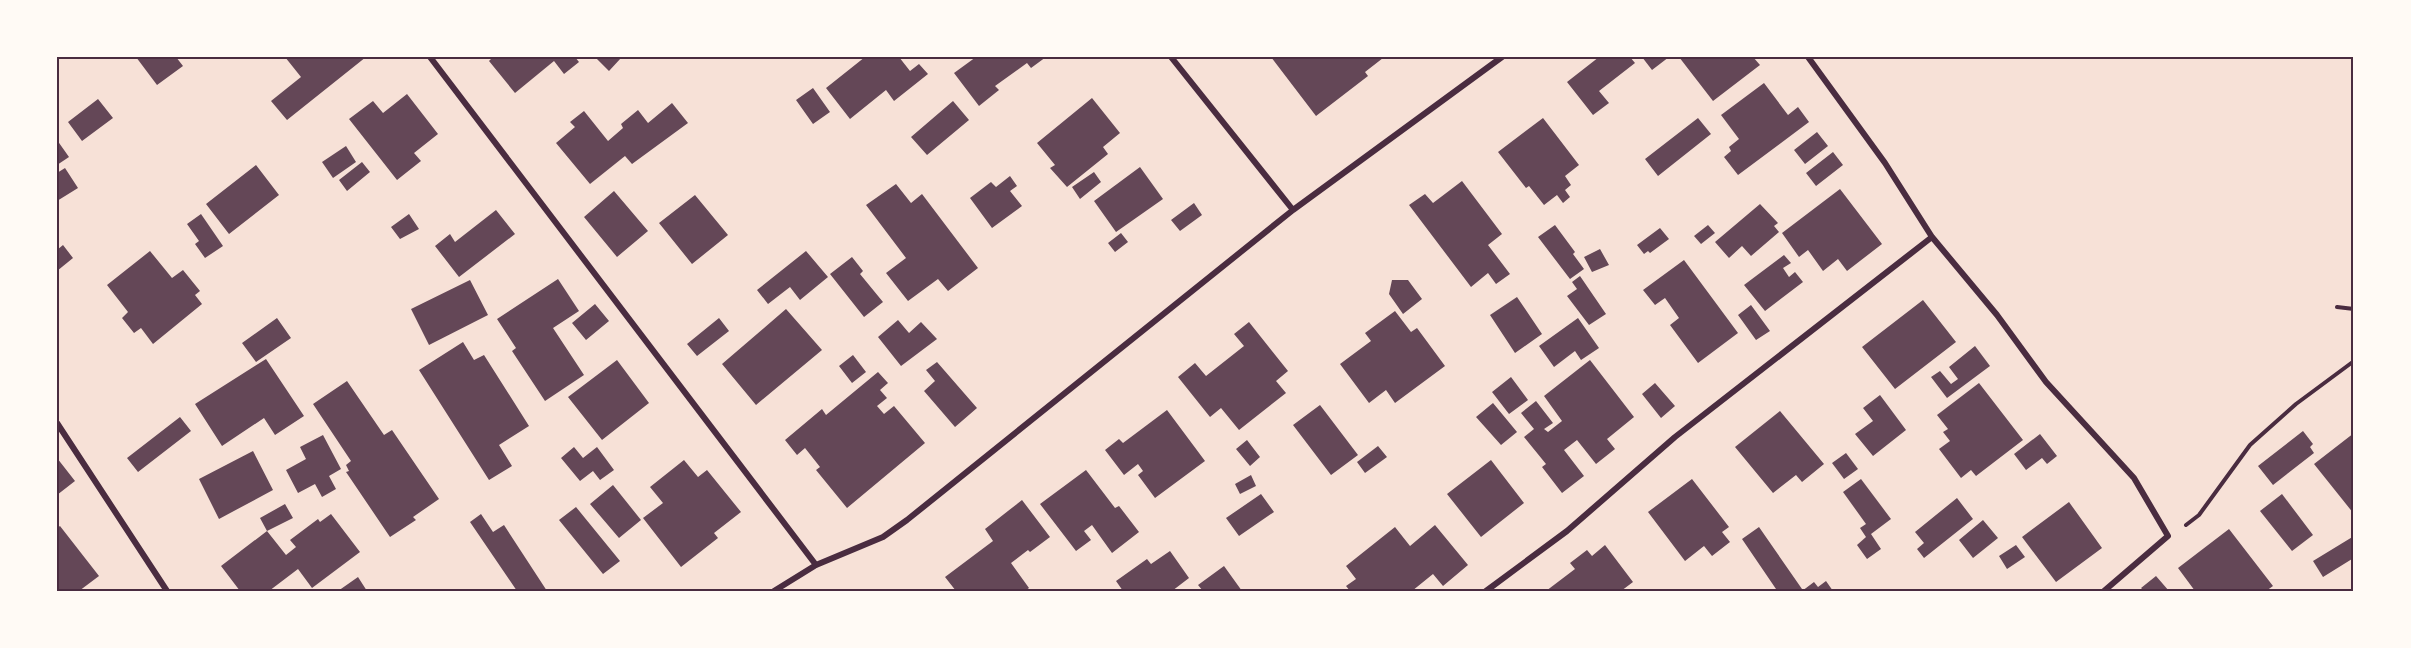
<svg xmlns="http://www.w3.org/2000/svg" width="2411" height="648" viewBox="0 0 2411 648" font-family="Roboto,sans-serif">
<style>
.building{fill:#644757}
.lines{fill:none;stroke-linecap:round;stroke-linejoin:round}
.path{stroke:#4a2c40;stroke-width:4}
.minor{stroke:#4a2c40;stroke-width:6}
.neatline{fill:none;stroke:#4a2c40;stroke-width:2}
</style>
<rect width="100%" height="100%" fill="#f7e1d7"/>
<path class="building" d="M136,57H176L183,66L157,85Z
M285,57H366L287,120L271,101L301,77Z
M493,57H575L579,62L564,74L554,61L515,93L489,61Z
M595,57H620L621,58L609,71Z
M865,57H899L910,71L919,64L928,74L894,101L886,90L850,119L826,88Z
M976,57H1046L1031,68L1027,63L995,86L999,90L979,106L954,73Z
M1271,57H1381L1383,58L1365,72L1368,76L1316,116Z
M1599,57H1630L1635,63L1599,91L1609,103L1593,115L1567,82Z
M1642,57H1669L1652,70Z
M1679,57H1753L1760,65L1713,101Z
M1764,83L1788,115L1798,107L1809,122L1738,175L1724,157L1731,151L1729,147L1739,139L1721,115Z
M813,88L830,112L813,124L796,100Z
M407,94L438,134L414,153L421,161L397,180L349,119L373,101L383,113Z
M1092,98L1120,133L1103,147L1108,154L1067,187L1050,168L1055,165L1037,143Z
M98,99L113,118L82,141L68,122Z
M953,101L969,120L927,155L911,137Z
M672,103L688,123L632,164L625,156L590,184L556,143L575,127L570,122L584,111L608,141L623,128L621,124L638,110L648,123Z
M1543,118L1579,165L1565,176L1571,185L1565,190L1570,197L1563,203L1557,195L1544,205L1529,186L1526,188L1498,152Z
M1698,118L1711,134L1658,176L1645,159Z
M1817,132L1828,146L1805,164L1794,150Z
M57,140L69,157L57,165Z
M346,146L356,162L333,178L322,162Z
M1833,152L1843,165L1816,186L1806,173Z
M362,162L370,172L347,191L339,180Z
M256,165L279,195L229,234L206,204Z
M1140,167L1163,199L1116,232L1094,201Z
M65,168L78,188L57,201V173Z
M1094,172L1101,182L1080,199L1072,187Z
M1010,176L1017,186L1010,191L1022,206L992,228L970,198L991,182L996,187Z
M1462,181L1502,234L1488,245L1510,274L1496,284L1488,273L1471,287L1409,205L1425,194L1433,203Z
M896,184L911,203L922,194L978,268L948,291L938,279L908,301L886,273L906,258L866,205Z
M1840,189L1882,244L1847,271L1838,259L1823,271L1808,250L1799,257L1782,233Z
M614,191L648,231L617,257L584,217Z
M695,195L728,235L692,264L659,223Z
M1194,203L1202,215L1180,231L1171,220Z
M1760,204L1778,223L1774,226L1779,232L1751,256L1742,246L1729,258L1715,242Z
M496,210L515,234L459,277L435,246L450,234L455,242Z
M201,214L223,246L205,258L195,244L199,241L187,224Z
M409,214L419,229L400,239L391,227Z
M1555,225L1575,252L1573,254L1584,269L1570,279L1538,237Z
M1708,225L1715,233L1701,244L1694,236Z
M1660,228L1669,239L1650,253L1648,251L1644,254L1637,245Z
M1121,233L1128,242L1115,252L1108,243Z
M63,245L73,258L57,271V250Z
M1600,249L1609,265L1592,272L1584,257Z
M150,251L172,278L183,270L200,291L195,295L202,304L153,344L141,328L134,333L122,318L128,312L107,285Z
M806,251L828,277L800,300L790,287L768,304L757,290Z
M1784,255L1791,263L1783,268L1789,277L1795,272L1803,282L1765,311L1744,285Z
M852,257L863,271L860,274L883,302L864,317L830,274Z
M1684,260L1738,333L1698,363L1670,325L1679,318L1665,298L1655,305L1643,290Z
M1580,276L1606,314L1589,325L1567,296L1577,289L1572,282Z
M558,279L579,311L553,328L584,375L545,401L512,351L516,348L497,319Z
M470,280L488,315L429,345L411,309Z
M1392,280H1408L1422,299L1403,314L1389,294Z
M1517,297L1542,334L1515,353L1490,315Z
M1923,300L1956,342L1895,389L1862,347Z
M595,304L609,321L586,340L572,323Z
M1751,305L1770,331L1756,340L1738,315Z
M786,309L822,350L756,405L722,364Z
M1395,311L1411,332L1417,328L1445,366L1395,403L1386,390L1369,403L1340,364L1371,341L1365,333Z
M277,318L291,338L256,362L242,343Z
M719,318L729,331L697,356L687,344Z
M1578,318L1599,348L1581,360L1575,351L1554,367L1539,346Z
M898,320L909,333L921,322L937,339L901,366L878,337Z
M1249,322L1288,371L1276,381L1286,393L1239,430L1221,408L1210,417L1178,377L1195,363L1206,376L1244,346L1234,334Z
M463,342L474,360L484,355L529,426L499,445L512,466L489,480L419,370Z
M1975,346L1990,366L1947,398L1931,377L1940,371L1951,384L1958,379L1949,367Z
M853,355L866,372L852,383L839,366Z
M266,359L304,416L275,435L264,418L222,446L195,404Z
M617,360L649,403L602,440L568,397Z
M1590,360L1634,417L1607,439L1615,449L1596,464L1577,440L1564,450L1584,476L1562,493L1542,467L1546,464L1524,437L1534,429L1521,413L1536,401L1553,423L1544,429L1548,432L1562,421L1544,396Z
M937,362L977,408L955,427L924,391L935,381L926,370Z
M878,372L888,383L880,390L887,398L877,406L884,414L894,406L925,443L847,508L816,470L820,467L805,448L797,455L785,440L822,409L826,415Z
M1511,377L1528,400L1509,414L1492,392Z
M347,381L384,435L392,430L439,499L413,517L416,520L390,537L346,472L349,471L346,465L351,461L313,404Z
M1655,383L1675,406L1661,418L1642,394Z
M1979,383L2023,440L1976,476L1971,470L1961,478L1939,449L1950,441L1943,432L1948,429L1937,415Z
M1880,395L1906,430L1873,456L1855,434L1873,421L1863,408Z
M1493,403L1517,432L1501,445L1476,417Z
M1320,405L1358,455L1331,475L1293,425Z
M1167,410L1205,461L1155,498L1138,475L1143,471L1138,464L1124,475L1105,450L1119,439L1123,443Z
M1780,411L1824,464L1802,482L1796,475L1773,493L1735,447Z
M180,417L191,431L138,472L127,458Z
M2303,431L2313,444L2310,447L2314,453L2273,485L2258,466Z
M2354,433V514L2314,464Z
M2040,434L2057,456L2047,464L2042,458L2026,470L2014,454Z
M323,435L341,469L329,476L336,489L322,497L315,484L298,493L286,470L306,459L300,447Z
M1247,440L1260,457L1250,466L1236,449Z
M1378,446L1387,457L1365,473L1357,462Z
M574,447L583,458L597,447L614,470L600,480L593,471L580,481L561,458Z
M253,451L273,490L219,519L199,479Z
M1846,453L1858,469L1844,479L1832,463Z
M57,458L75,481L57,495Z
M684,460L698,477L707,470L741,512L714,533L718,538L681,567L643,518L663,503L650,487Z
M1491,460L1524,503L1481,537L1447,494Z
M1086,470L1115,508L1119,506L1139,532L1112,553L1092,525L1084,531L1091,540L1076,551L1040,504Z
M1251,475L1256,486L1240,494L1235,484Z
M1692,479L1729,527L1722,532L1730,542L1712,556L1704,546L1685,561L1648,512Z
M1861,479L1891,519L1871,534L1881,549L1867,559L1857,545L1866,537L1860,528L1866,524L1843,492Z
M613,485L641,520L619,538L590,504Z
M1261,494L1274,512L1239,536L1226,518Z
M2282,494L2313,535L2292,551L2260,511Z
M1957,498L1973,519L1924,558L1917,549L1924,543L1915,532Z
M1022,500L1050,537L1030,552L1028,550L1011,563L1029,588L1025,591H956L945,577L993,541L985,529Z
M2069,502L2102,548L2056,582L2022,537Z
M285,504L293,518L267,531L260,518Z
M576,507L620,561L603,574L559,520Z
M331,514L360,552L312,588L298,569L269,591H240L221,566L267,531L286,555L296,547L290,540L318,519L320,522Z
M481,514L493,532L504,525L547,591H517L470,522Z
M1983,520L1998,538L1973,558L1959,540Z
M1435,525L1468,565L1443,586L1433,574L1412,591H1350L1346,586L1356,579L1346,566L1395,527L1410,546Z
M60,526L99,576L79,591H57V528Z
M1759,527L1802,589L1800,591H1774L1776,589L1742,539Z
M2229,529L2273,586L2266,591H2195L2178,568Z
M2354,536V563L2352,559L2323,577L2313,561Z
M1605,545L1633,582L1621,591H1546L1575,569L1570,563L1587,550L1592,556Z
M2016,545L2025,557L2007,569L1999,556Z
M1170,551L1189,578L1172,591H1123L1116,581L1147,559L1151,564Z
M1224,566L1242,591H1203L1198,585Z
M2156,576L2169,591H2144L2141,588Z
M358,577L367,591H338Z
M1826,581L1833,591H1802L1814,582L1818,587Z"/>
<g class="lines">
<path class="path" d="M2337,307L2354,309
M2186,525L2199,515L2250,445L2296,404L2354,361"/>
<path class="minor" d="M430,57L816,565
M1171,57L1293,210
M1808,57L1885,163L1932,237L1997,315L2046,382L2134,478L2168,536L2104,591
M57,423L167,591
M774,591L816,565L883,537L907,520L1293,210L1502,57
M1486,591L1567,531L1675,437L1932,237"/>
</g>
<rect width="2411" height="648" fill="none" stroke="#fffaf5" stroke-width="117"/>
<rect x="58" y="58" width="2294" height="532" class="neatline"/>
</svg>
